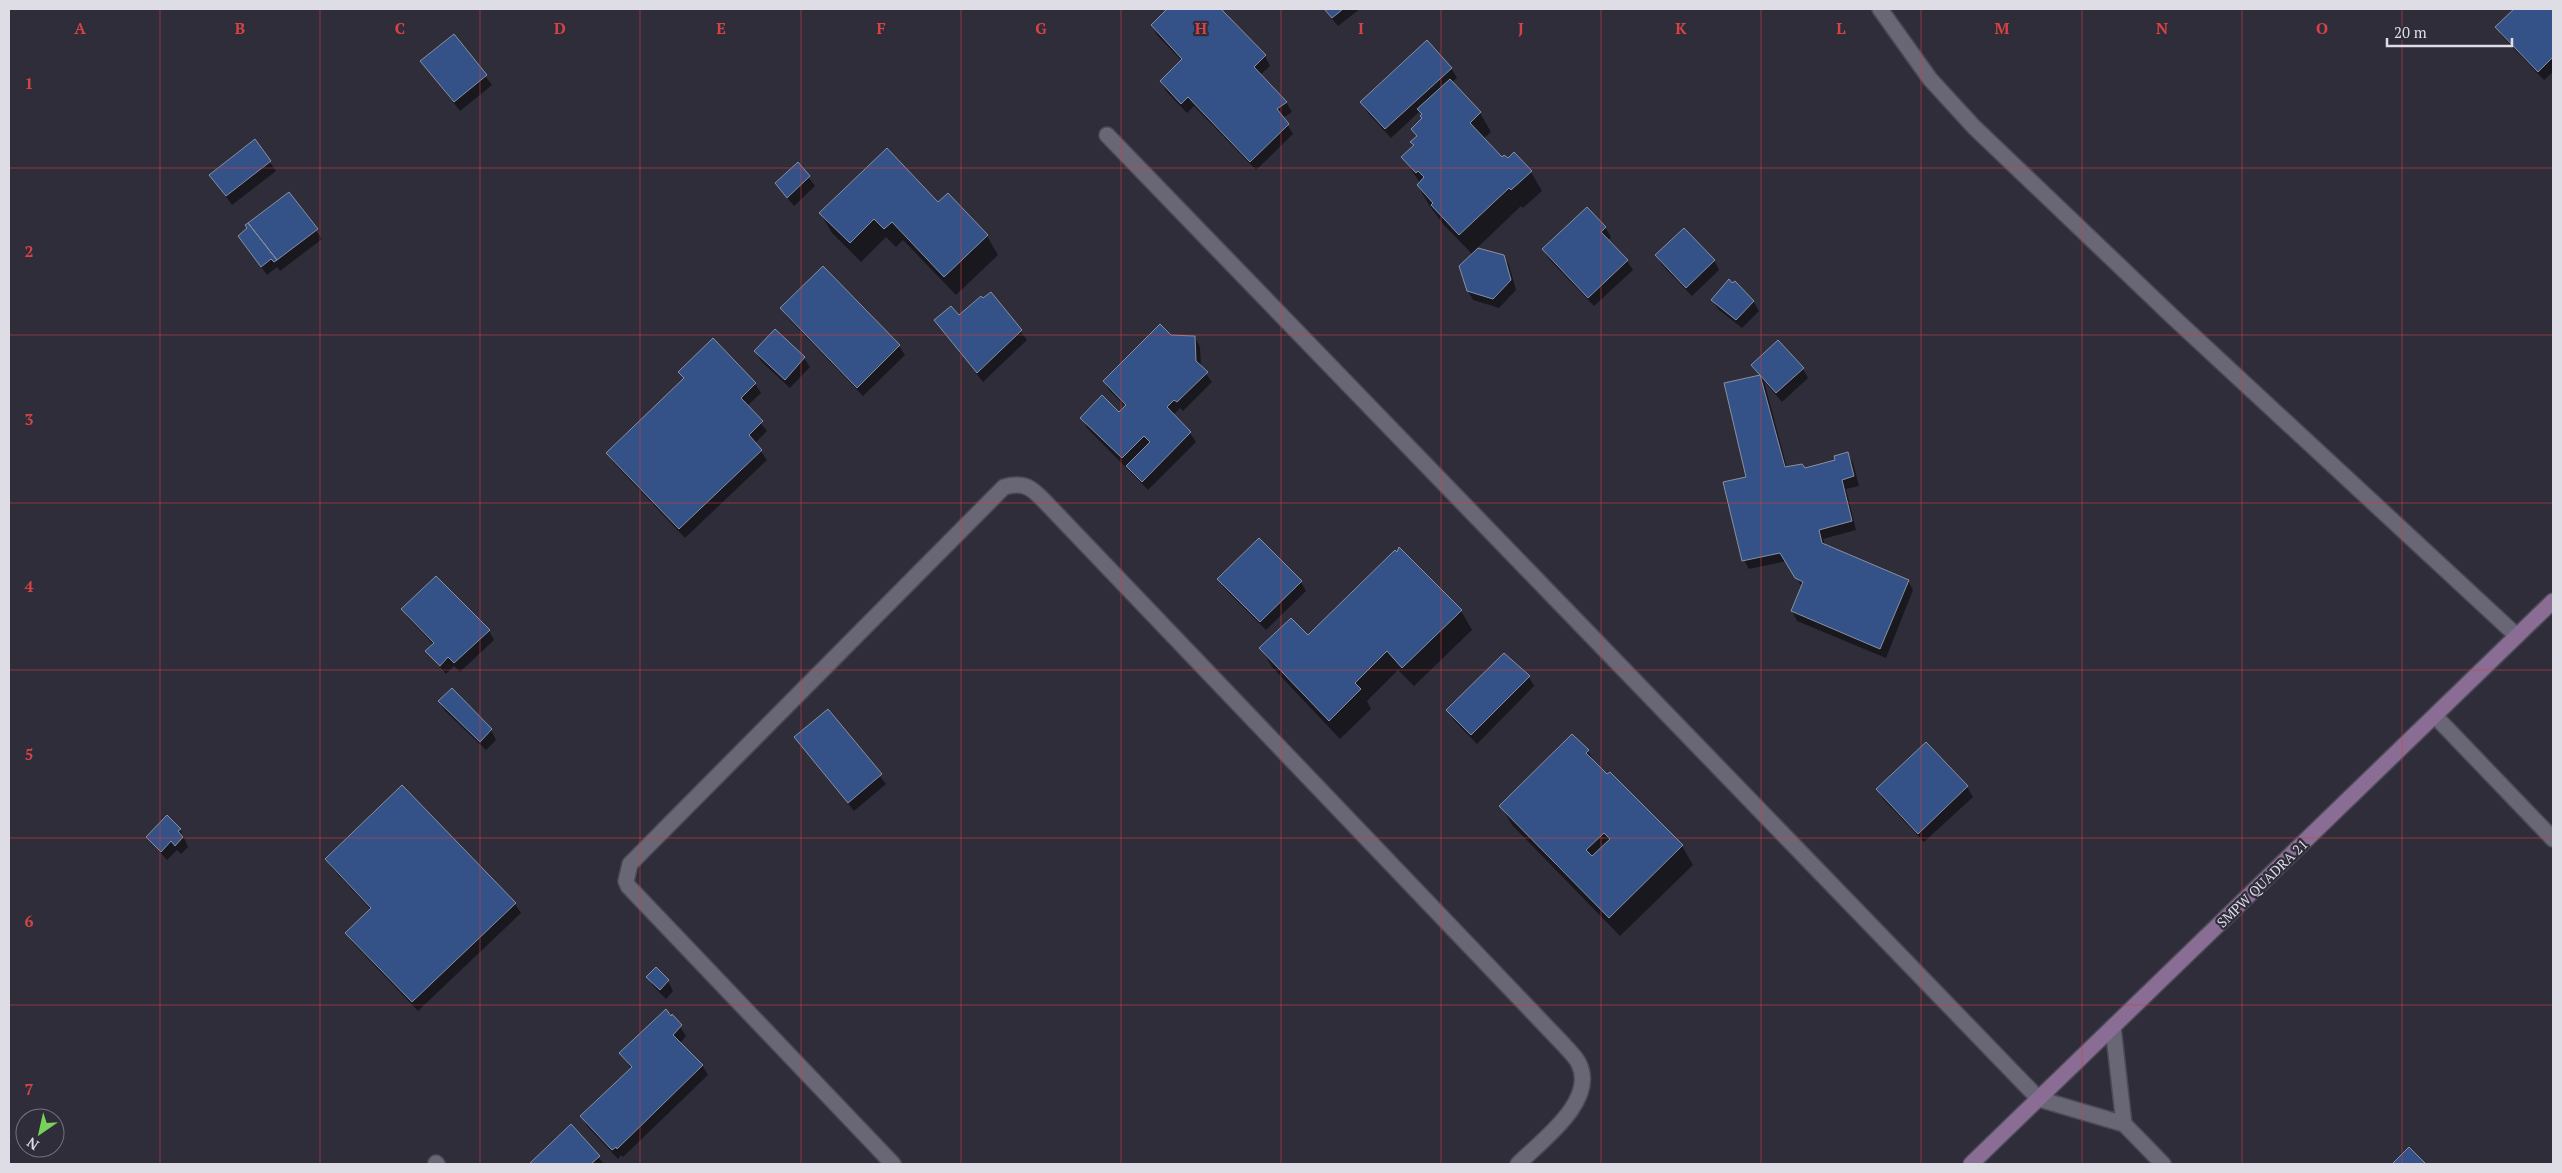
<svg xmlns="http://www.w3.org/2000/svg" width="2562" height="1173" viewBox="0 0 2562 1173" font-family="'PT Serif',serif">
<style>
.shadow{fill:#0007}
.building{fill:#355288;stroke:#89919f;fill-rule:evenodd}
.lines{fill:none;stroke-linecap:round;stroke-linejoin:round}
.street-casing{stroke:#4b4954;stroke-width:18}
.secondary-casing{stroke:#4b4954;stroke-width:18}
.street{stroke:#696675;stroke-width:15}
.secondary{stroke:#896d94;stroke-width:15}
.grid{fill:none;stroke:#d74344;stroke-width:1;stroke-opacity:0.55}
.labels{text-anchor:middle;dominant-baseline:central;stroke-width:4.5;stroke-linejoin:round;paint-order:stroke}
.street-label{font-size:14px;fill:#dedde6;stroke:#2f2d3a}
.grid-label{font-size:16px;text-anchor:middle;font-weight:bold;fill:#d74344;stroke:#2f2d3a;stroke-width:4.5;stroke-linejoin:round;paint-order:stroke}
</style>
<rect width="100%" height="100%" fill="#2f2d3a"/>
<path class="shadow" d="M1169,9H1219L1265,56L1270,66L1260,75L1286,102L1292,112L1283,118L1293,134L1256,170L1194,106L1187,113L1166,91L1161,82L1182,61L1157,35L1152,25Z
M1324,9H1360L1338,26Z
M2515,9H2553V72L2544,80L2502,36L2497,27Z
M454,36L492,85L460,111L422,62Z
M1451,68L1457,78L1452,82L1480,113L1491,132L1483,139L1502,159L1508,160L1514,154L1531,172L1542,191L1523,208L1521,206L1476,249L1503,256L1509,265L1516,290L1499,308L1473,300L1468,291L1473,255L1443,224L1429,205L1418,186L1420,183L1403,157L1414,146L1412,142L1417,137L1413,129L1423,119L1420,111L1391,138L1367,112L1361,102Z
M255,141L276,171L232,205L211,175Z
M798,164L815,186L794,206L776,184Z
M289,193L322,239L280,271L277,267L267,275L239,237Z
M938,204L987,236L998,255L956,295L903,240L896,247L886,237L861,262L832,233L821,214Z
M1605,227L1611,237L1608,240L1627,261L1633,270L1594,306L1549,259L1543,249Z
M1656,255L1714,260L1719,270L1692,296L1662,265Z
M990,294L1027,340L983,382L935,320L959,317Z
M1712,300L1753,301L1759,311L1742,328L1718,309Z
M781,308L899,346L905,355L863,396L787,317Z
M775,330L804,358L810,367L790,388L761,361L755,351Z
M1171,336L1195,337L1200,347L1201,367L1212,382L1183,411L1180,408L1173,415L1190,433L1196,442L1148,490L1087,428L1082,418L1119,413L1126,407L1110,391L1104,382Z
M713,340L755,384L761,393L747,406L767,431L755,443L767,460L685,538L613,462L607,453L684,380L680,372Z
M1753,365L1803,369L1808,378L1782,402L1764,381L1787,468L1805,469L1836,461L1848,454L1853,463L1859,486L1846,489L1856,530L1823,539L1825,545L1908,581L1913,590L1886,658L1797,621L1792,611L1802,587L1787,561L1749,569L1744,560L1747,478L1760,377Z
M1218,579L1301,582L1306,591L1266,630L1224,588Z
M403,609L489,631L494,640L460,672L454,666L446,674L427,651L434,645L408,618Z
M1461,611L1472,630L1414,686L1398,670L1367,701L1371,709L1340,739L1272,667L1261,648Z
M1529,677L1534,686L1477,744L1453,719L1448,710Z
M452,690L491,730L496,740L486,750L445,711L440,702Z
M828,710L886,784L854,811L795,737Z
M1926,744L1967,787L1973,797L1924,842L1883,799L1877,789Z
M1588,751L1596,765L1682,846L1693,865L1620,936L1512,825L1501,806Z
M402,787L515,904L521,913L418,1011L352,942L347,933L371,910L332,868L326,859Z
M180,829L188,847L181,854L177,850L167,860L147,837Z
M648,977L668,981L673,991L666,999L653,986Z
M668,1013H671L686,1036L680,1043L702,1065L708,1075L623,1157L621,1155L618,1159L587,1126L582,1116L631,1068L620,1053Z
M571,1126L604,1164H530Z"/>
<path class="building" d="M1167,9H1221L1266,55L1254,67L1287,102L1277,109L1289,124L1250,162L1188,97L1181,104L1160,81L1182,59L1151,25Z
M1324,9H1343L1332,18Z
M2514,9H2553V57L2538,72L2495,27Z
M454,34L487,75L454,102L420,61Z
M1427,40L1452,68L1385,129L1360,102Z
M1450,79L1481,112L1470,123L1502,157L1504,155L1508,158L1514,152L1532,171L1511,190L1509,188L1459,235L1431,205L1433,203L1417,185L1424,177L1418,171L1416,173L1401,157L1414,145L1410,142L1417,136L1411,129L1422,118L1420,116L1422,114L1417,109Z
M255,139L271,161L226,196L209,175Z
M887,148L938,202L948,193L988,235L944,277L892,222L884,229L874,219L850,243L819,213Z
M798,162L810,176L787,198L775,183Z
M289,192L318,229L277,260L248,223Z
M1587,207L1606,227L1601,232L1628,260L1588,298L1542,249Z
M248,223L277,260L274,262L271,259L261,267L238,236L247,228L245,225Z
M1684,228L1715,260L1686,288L1655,255Z
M1478,248L1504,255L1511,280L1493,299L1467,291L1459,266Z
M823,266L900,345L857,388L780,308Z
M1729,279L1732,283L1735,281L1754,301L1736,320L1711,300Z
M991,292L1022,330L977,373L934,320L951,306L959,315L981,296L983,298Z
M1160,324L1171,335L1195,336L1196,361L1208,372L1177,402L1174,400L1167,407L1191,432L1142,482L1126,466L1150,442L1144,436L1122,458L1080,418L1102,395L1119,412L1126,405L1103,381Z
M775,329L805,357L785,380L754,351Z
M713,338L756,383L741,398L763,421L749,435L762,450L679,529L606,453L684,378L678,372Z
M1778,340L1804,368L1776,393L1751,365Z
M1760,375L1785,467L1802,464L1805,468L1835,460L1834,456L1848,452L1854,476L1842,480L1852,521L1819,530L1822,543L1909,580L1880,649L1791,611L1803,582L1795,578L1780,553L1742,561L1723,482L1746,477L1724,383Z
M1259,538L1302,581L1260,622L1217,579Z
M1399,547L1462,610L1402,668L1387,651L1355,683L1361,689L1329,721L1259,648L1291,618L1308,635L1395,550L1397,552Z
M436,576L490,630L454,663L448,657L440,666L425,651L434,643L401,609Z
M1504,653L1530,676L1471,735L1446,710Z
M452,688L492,729L480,742L438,701Z
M828,709L882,774L848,803L794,737Z
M1572,734L1589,750L1586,753L1607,774L1610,772L1683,845L1609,918L1499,806ZM1604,833L1610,839L1592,856L1586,850Z
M1926,742L1968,786L1918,834L1876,789Z
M402,785L516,903L412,1002L345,933L371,908L325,859Z
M167,815L181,829L178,831L183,837L175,846L171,841L161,852L146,837Z
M656,967L669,980L660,990L646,977Z
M666,1009L671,1016L672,1014L682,1025L673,1035L703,1065L617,1149L616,1147L612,1150L580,1116L632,1067L619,1053Z
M571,1124L600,1156L591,1164H529Z
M2409,1147L2426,1164H2392Z"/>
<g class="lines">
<defs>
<path id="street" d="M1880,9L1930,79L1974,127L2174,318L2517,636
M1107,135L2039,1099L2124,1124L2163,1164
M2435,716L2553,839
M2113,1027L2124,1124
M436,1163L437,1164
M893,1164L628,886L626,881L630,864L1004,487C1029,480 1035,492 1052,509L1564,1045C1569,1051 1576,1057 1579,1064C1597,1101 1541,1141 1518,1164"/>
<path id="secondary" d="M1971,1164L2553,601"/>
</defs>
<use href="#street" class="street-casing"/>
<use href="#secondary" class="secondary-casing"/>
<use href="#street" class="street"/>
<use href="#secondary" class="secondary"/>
</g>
<path class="grid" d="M160,9V1164M320,9V1164M480,9V1164M640,9V1164M801,9V1164M961,9V1164M1121,9V1164M1281,9V1164M1441,9V1164M1601,9V1164M1761,9V1164M1921,9V1164M2082,9V1164M2242,9V1164M2402,9V1164M9,168H2553M9,335H2553M9,503H2553M9,670H2553M9,838H2553M9,1005H2553"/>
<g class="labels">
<g class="street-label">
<text transform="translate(2262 883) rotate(-44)">SMPW QUADRA 21</text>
</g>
</g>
<g class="grid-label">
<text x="80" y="34">A</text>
<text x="240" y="34">B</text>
<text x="400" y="34">C</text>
<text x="560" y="34">D</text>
<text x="721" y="34">E</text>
<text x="881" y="34">F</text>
<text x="1041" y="34">G</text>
<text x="1201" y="34">H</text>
<text x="1361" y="34">I</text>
<text x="1521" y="34">J</text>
<text x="1681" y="34">K</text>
<text x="1841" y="34">L</text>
<text x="2002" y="34">M</text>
<text x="2162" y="34">N</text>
<text x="2322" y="34">O</text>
<text x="29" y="89">1</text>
<text x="29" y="257">2</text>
<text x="29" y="425">3</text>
<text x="29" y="592">4</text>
<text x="29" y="760">5</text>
<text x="29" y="927">6</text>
<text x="29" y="1095">7</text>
</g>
<rect width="2562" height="1173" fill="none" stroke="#dedde6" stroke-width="20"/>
<g transform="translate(40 1133) rotate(214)"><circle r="24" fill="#2f2d3a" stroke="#75737f"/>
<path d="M0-4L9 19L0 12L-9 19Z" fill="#78d158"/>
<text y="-8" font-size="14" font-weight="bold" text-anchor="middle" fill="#dedde6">N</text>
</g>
<path d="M2387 38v8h125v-8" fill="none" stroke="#dedde6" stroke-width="2.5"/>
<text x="2394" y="38" font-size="15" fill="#dedde6" stroke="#2f2d3a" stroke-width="4" paint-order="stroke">20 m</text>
</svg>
